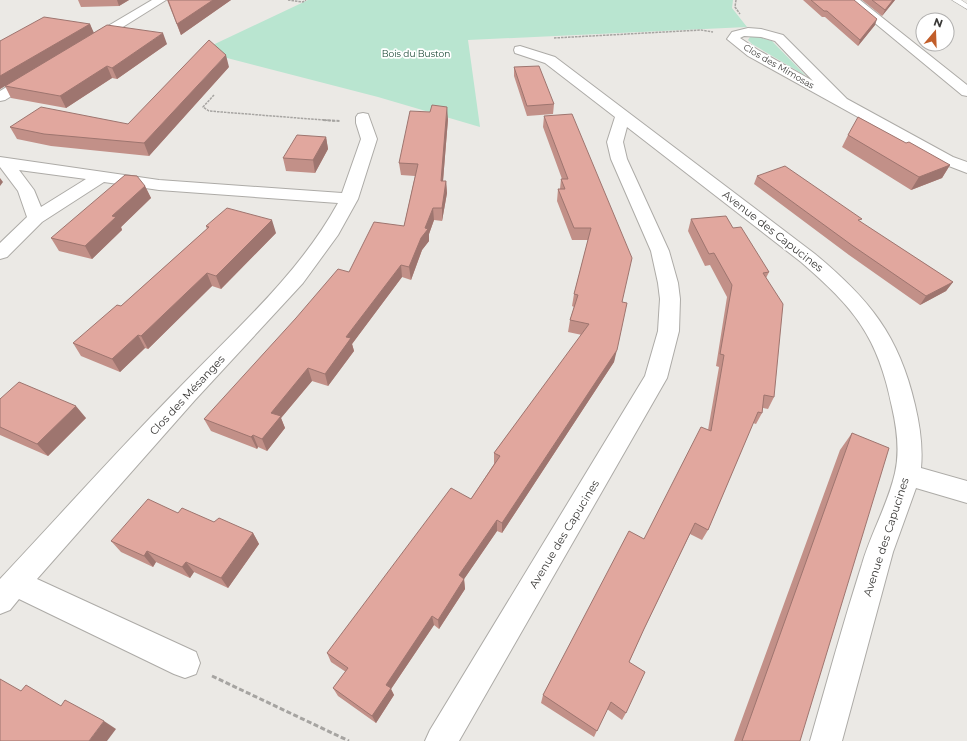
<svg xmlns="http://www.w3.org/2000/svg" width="967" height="741" viewBox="0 0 967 741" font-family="Montserrat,sans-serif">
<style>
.green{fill:#b9e5d0}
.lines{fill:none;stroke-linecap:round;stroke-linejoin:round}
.lane-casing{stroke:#adaba7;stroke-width:1}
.street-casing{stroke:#adaba7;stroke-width:2}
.path-far2{stroke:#a6a4a1;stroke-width:1.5;stroke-dasharray:2.5 1;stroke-linecap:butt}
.path-far1{stroke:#a6a4a1;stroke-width:2;stroke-dasharray:3 1.5;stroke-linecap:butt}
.path{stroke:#a6a4a1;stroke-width:3;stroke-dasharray:5 2.5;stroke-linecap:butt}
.lane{fill:#fff;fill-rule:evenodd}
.street{fill:#fff;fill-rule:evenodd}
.wall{fill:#c29088}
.shaded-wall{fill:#9e756f}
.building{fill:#e1a79e;stroke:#9e756f}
.labels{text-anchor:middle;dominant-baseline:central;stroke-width:3.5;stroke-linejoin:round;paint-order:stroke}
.far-park-label{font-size:9px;fill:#1a4835;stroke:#fff}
.far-street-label{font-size:9px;fill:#3b3a38;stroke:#fff}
.street-label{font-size:11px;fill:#3b3a38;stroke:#fff}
</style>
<rect width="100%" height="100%" fill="#ebe9e5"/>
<path class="green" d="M308,0H733L732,8L747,27L468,40L480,127L378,97L200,51Z
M756,36L772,41L806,76L752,44L748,40L750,37Z"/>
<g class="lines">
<defs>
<path id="lane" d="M952,0H961L967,4V9Z"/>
<path id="street" d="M152,0H166L94,45H86L84,42L86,39Z
M847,0H860L967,85V96L962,95Z
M748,28L761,29L783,35L847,99L953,157L967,162V173L941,163L748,56L727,39L732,32ZM744,36L761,37L775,41L813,81L758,50L740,38Z
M520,46L555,57L815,254C869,299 899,335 915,405C920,426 923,447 921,468L967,481V503L916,488L893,552L842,741H810C827,682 843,623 862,564C871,533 888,504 895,473C900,451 897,429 892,407C878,336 854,308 801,262L627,127L623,142L627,159L669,251L678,283L680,299L679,331L667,378L459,741H425L430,730L645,376L658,331L660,299L658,283L651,251L611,159L607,142L615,117L545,63L515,53L514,50L515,47Z
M33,73L38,74L40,77L38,80L5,100L0,101V91L28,74Z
M363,113L368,114L377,139L358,199L338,235L303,283L195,400L37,579L196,652L200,663L196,674L185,678L174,674L19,599L10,610L0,614V579C60,515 119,449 180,387C236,329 299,274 338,203L159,190L104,182L42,222L7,257L0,259V243L27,217L18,191L0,167V157L159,180L342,193L361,139L356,123V117L358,114ZM19,170L86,179L41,207L34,190Z"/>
</defs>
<use href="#lane" class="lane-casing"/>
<use href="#street" class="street-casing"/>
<path class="path-far2" d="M288,0L303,2L306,0
M736,0L735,7L740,14
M554,38L701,30L713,32
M214,95L203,107L209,111L336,121"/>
<path class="path-far1" d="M323,120L340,121"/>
<path class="path" d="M212,676L349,741"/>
<use href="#lane" class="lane"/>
<use href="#street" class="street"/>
</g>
<path class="wall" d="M78,0H129L119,6L81,7Z
M167,0H231L181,35Z
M803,0H854L875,25L858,46L825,17H822Z
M862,0H895L882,16Z
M90,24L93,33L167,44L117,79L112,78L66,108L11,98L5,86L0,89V41Z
M229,67L149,156L51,146L17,139L10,127L128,124Z
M514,67L554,104L553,114L527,116L514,76Z
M544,116L622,302L614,362L502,533L497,531L464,579L465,589L439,629L434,625L391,689L394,695L376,723L338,696L333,688L346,672L331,662L327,653L471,499L494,464V453L582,335L568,332L570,320L574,307L572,306L574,294L588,240H572L557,201L558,189H560L561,179H562L543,127Z
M448,119L443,181H446L447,193L442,221L434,220L429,234V241L422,250L411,280L402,277L352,344L354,351L328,386L312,381L281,418L285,428L267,451L258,447L257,449L211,431L204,419L349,272L404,226L415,176L401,175L399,163Z
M848,135L906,143L950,165L942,178L911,190L842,147Z
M326,137L328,149L315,173L286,171L283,158Z
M757,176L860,222L953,282L946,291L920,305L849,255L754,184Z
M145,186L151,198L121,227L122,230L92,259L59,251L51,238Z
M691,219L733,228L769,272L766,278L774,397L768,409L763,408L762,413L756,424L753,423L708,530L702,540L690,534L644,629L629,662L626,713L622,720L607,709L594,737L541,703L543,695L644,539L708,430L719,367L716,366L727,297L710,265L705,266L688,231Z
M206,226L276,233L221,289L212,286L148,349L145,348L120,372L81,356L73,343L121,306L207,229Z
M0,399L86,418L48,456L0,435Z
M852,433L800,741H734L840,450Z
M178,513L253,533L259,544L228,588L194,572L190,578L156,562L153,567L121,552L111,541Z"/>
<path class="shaded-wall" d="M117,0H129L119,6Z
M213,0H231L181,35L177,24Z
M893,0H895L882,16L885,10Z
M877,19L875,25L858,46L860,40Z
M90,24L94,33L0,89V76Z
M163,33L167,44L117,79L112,68Z
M226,55L229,67L149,156L144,143Z
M107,66L112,78L66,108L60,96Z
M447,107L448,119L442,193L441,181Z
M326,137L328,149L315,173L313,160Z
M950,165L942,178L911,190L919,177Z
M0,178L3,182L0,186Z
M446,181L447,193L442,221V208Z
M145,186L151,198L121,227L122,230L92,259L85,246L112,216Z
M433,208L434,220L429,234V241L422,250L411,280L409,267Z
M272,220L276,233L221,289L216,276Z
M401,265L402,277L352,344L354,351L328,386L325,374L346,337Z
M207,273L212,286L148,349L141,336Z
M953,282L946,291L920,305L926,296Z
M138,335L145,348L120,372L112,359Z
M617,350L614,362L502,533V523Z
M308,368L312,381L281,418L285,428L267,451L262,439L271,413Z
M76,406L86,418L48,456L37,444Z
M253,435L258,447L257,449L251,437Z
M497,520V531L460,585L459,575Z
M253,533L259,544L228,588L221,578Z
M147,551L156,562L153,567L144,556Z
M186,562L194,572L190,578L182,567Z
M464,579L465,589L439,629L438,620Z
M432,616L434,625L391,689L394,695L376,723L372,716L386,685Z
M104,721L116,729L107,741H89Z"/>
<path class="building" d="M168,0H213L177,24Z
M811,0H854L877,19L860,40L827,11H824Z
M872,0H893L885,10Z
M44,17L90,24L0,76V41Z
M107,25L163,33L112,68L107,66L60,96L5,86Z
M209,40L226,55L144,143L44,134L10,127L41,107L128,124Z
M539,66L554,104L527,106L514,67Z
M432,105L447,107L441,181H446L442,208H433L425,228L428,229L421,238L409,267L401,265L346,337L351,338L325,374L308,368L271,413L281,416L262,439L253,435L251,437L204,419L296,318L338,269L349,272L374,222L404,226L418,164L399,163L410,111L430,112Z
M572,114L632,258L622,302L627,303L617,350L502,523L497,520L459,575L464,579L438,620L432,616L386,685L391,688L372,716L333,688L348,668L327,653L451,488L471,499L500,456L494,453L589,324L570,320L578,295L574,294L591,228H574L558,189H565L561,179H568L544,116Z
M858,117L906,143L909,142L950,165L919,177L848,135Z
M297,135L326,137L313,160L283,158Z
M785,166L862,219L858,220L953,282L926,296L853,246L757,176Z
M125,175L137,176L145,186L112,216L116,217L85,246L51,238Z
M227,208L272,220L216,276L207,273L141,336L138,335L112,359L73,343L117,305L121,306L209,227L206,226Z
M726,216L733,228L741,227L769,272L763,273L783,304L774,397L764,395L762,413L758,412L708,530L695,523L644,629L629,662L645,672L626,713L611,702L597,731L543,695L629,531L644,539L701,427L711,431L724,355L720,354L732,285L714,253L709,254L691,219Z
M19,382L76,406L37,444L0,427V399Z
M852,433L889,448L800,741H742Z
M148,499L178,513L182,508L214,522L219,518L253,533L221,578L186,562L182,567L147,551L144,556L111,541Z
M0,679L21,691L26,685L61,706L65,700L104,721L89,741H0Z"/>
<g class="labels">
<g class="far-park-label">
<text x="416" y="53">Bois du Buston</text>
</g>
<g class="far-street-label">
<text transform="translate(779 66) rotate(30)">Clos des Mimosas</text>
</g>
<g class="street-label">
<text transform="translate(773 231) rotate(38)">Avenue des Capucines</text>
<text transform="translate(187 395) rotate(-47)">Clos des Mésanges</text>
<text transform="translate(564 534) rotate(-59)">Avenue des Capucines</text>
<text transform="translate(886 537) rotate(-72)">Avenue des Capucines</text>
</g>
</g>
<g transform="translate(935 32) rotate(19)"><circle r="19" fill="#ffffff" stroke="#b1b0af"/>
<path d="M0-3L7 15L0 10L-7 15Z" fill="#c25e2a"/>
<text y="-6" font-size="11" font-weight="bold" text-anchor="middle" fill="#3b3a38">N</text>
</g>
</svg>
